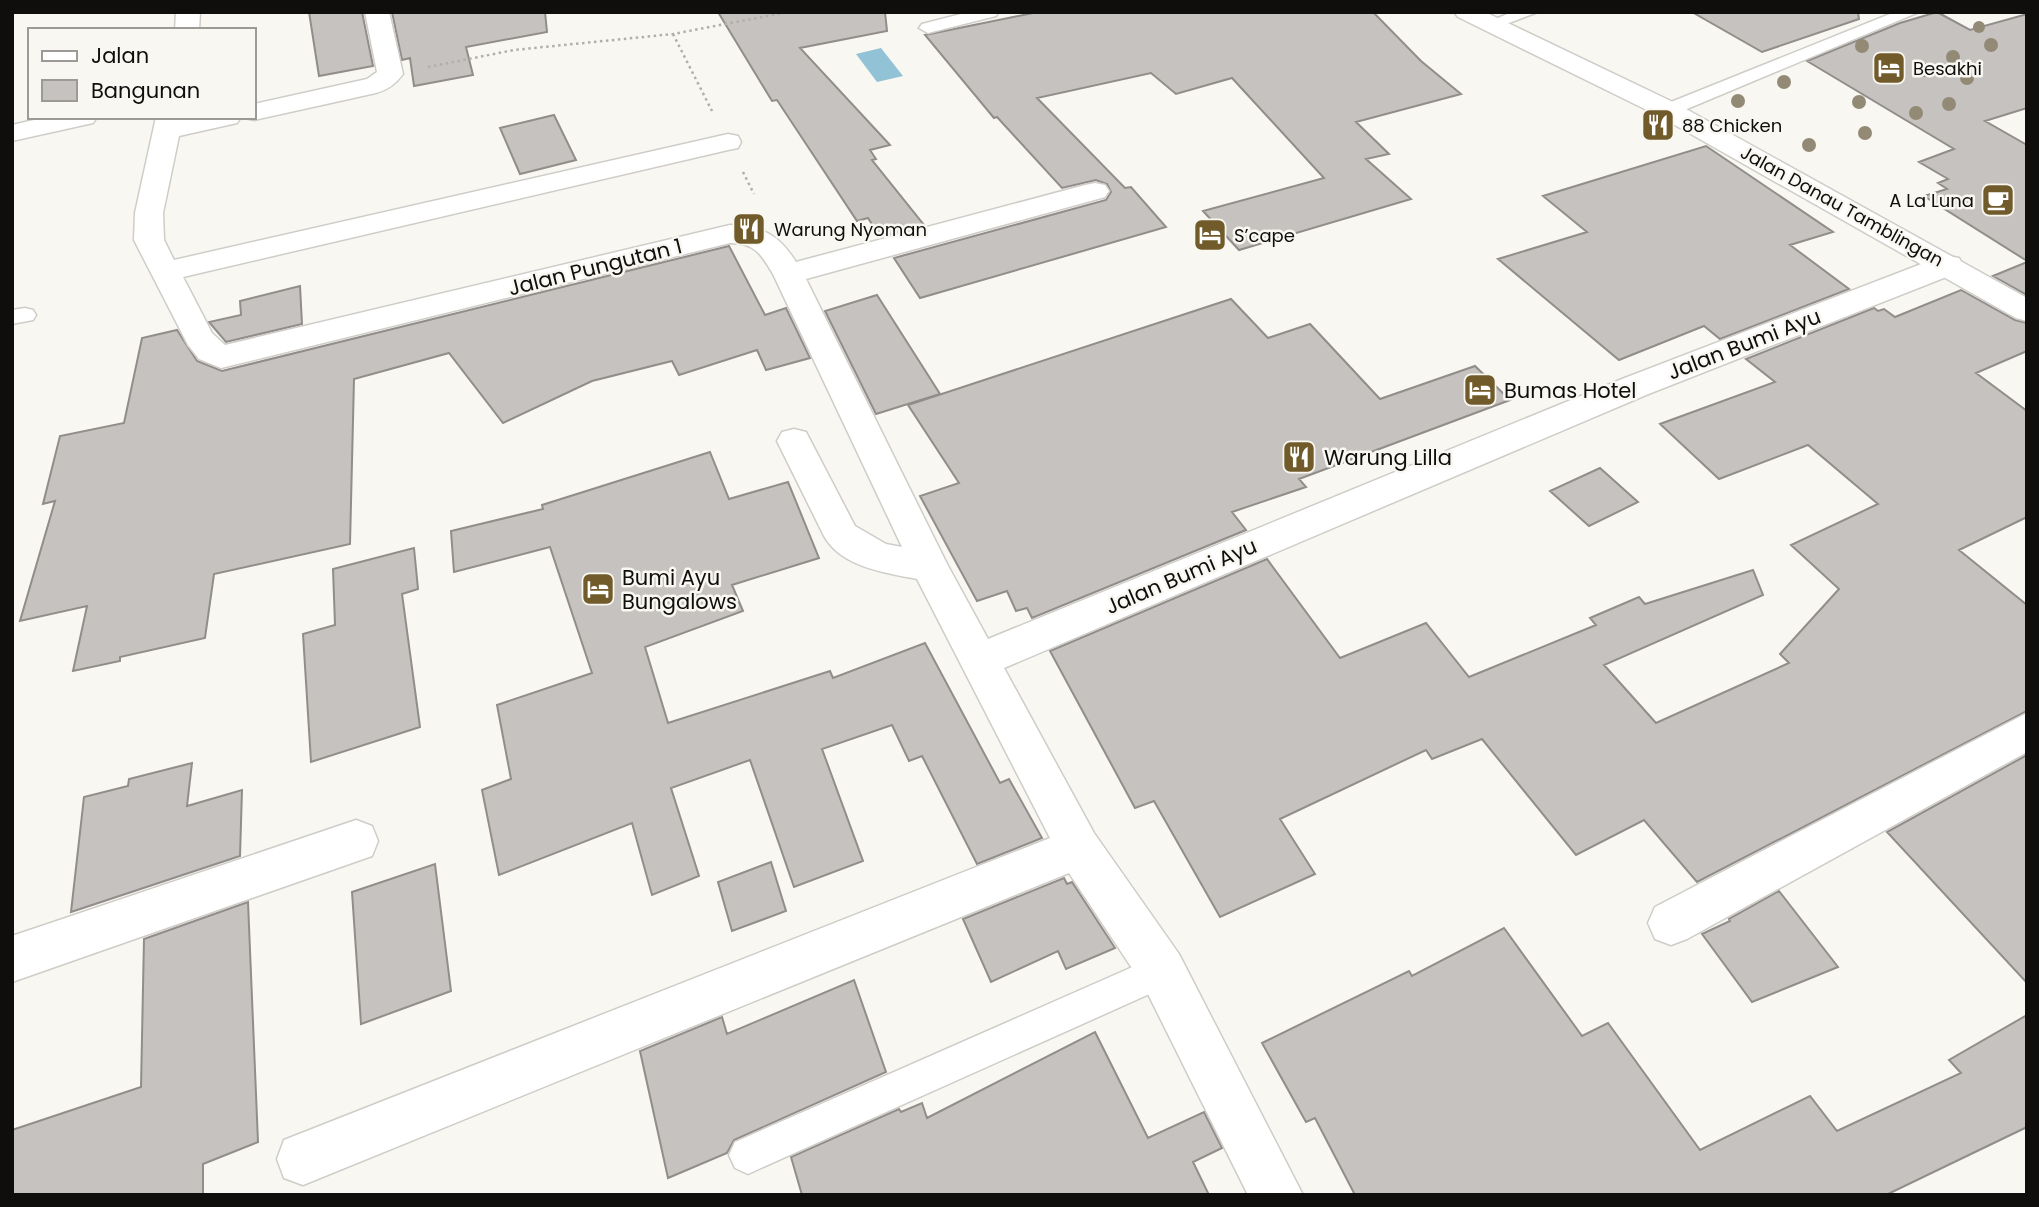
<svg xmlns="http://www.w3.org/2000/svg" width="2039" height="1207" viewBox="0 0 2039 1207" font-family="Poppins,sans-serif">
<style>
.water{fill:#91c2d6}
.building{fill:#c6c2bf;stroke:#918d8a;stroke-width:2}
.lines{fill:none;stroke-linecap:round;stroke-linejoin:round}
.lane-casing{stroke:#cfcdc8;stroke-width:3}
.street-casing{stroke:#cfcdc8;stroke-width:3}
.secondary-casing{stroke:#cfcdc8;stroke-width:3}
.path{stroke:#b1afab;stroke-width:2.5;stroke-dasharray:2.5 3.5;stroke-linecap:butt}
.lane{fill:#fff;fill-rule:evenodd}
.street{fill:#fff;fill-rule:evenodd}
.secondary{fill:#fff;fill-rule:evenodd}
.tree{fill:#928a75}
.labels{text-anchor:middle;dominant-baseline:central;stroke-width:5;stroke-linejoin:round;paint-order:stroke}
.far-poi-label{font-size:18px;fill:#0f0e0d;stroke:#f9f7f2;text-anchor:start}
.far-street-label{font-size:18px;fill:#0f0e0d;stroke:#f9f7f2}
.street-label{font-size:21px;fill:#0f0e0d;stroke:#f9f7f2}
.poi-label{font-size:21px;fill:#0f0e0d;stroke:#f9f7f2;text-anchor:start}
</style>
<rect width="100%" height="100%" fill="#f9f7f2"/>
<path class="water" d="M881,48L903,76L877,82L856,54Z"/>
<path class="building" d="M309,12H362L373,66L319,76Z
M392,12H545L547,32L466,47L473,75L414,86L410,58L402,60Z
M718,12H885L887,31L800,48L890,145L870,150L876,159L872,160L924,225L880,237L868,218L857,221L777,100L772,101Z
M1038,12H1373L1421,61L1461,94L1356,122L1389,154L1366,159L1411,199L1239,250L1203,211L1324,178L1232,78L1176,94L1151,73L1037,98L1125,188L1131,187L1166,227L920,298L894,258L1106,200L1111,192L1107,184L1096,180L1062,188L997,117L994,118L925,35Z
M1692,12H1858L1859,19L1762,52Z
M1937,12L1970,30L2027,14V108L1985,121L2027,145V261L1924,196L1947,189L1938,183L1948,179L1919,162L1954,149L1807,61L1900,23Z
M554,115L576,160L520,174L500,128Z
M1706,146L1833,232L1790,245L1849,289L1720,339L1704,326L1619,360L1498,259L1587,232L1543,196Z
M729,246L765,315L786,308L810,358L766,370L757,350L679,375L672,361L592,381L503,423L449,353L354,379L350,544L214,574L205,638L120,657V661L73,671L87,606L20,621L55,501L43,504L60,436L124,423L142,338L177,330L197,361L222,371Z
M2027,262V295L1993,276Z
M300,286L302,324L226,342L209,322L241,315L240,301Z
M1961,290L2015,320L2027,323V351L1976,373L2027,411V517L1959,550L2027,605V711L1697,882L1644,820L1576,855L1482,739L1432,759L1426,750L1280,819L1315,874L1220,917L1154,801L1135,808L1050,651L1267,559L1340,658L1426,623L1469,677L1596,625L1590,618L1639,597L1645,604L1753,570L1763,595L1604,665L1656,723L1789,663L1780,654L1839,589L1791,545L1878,504L1808,445L1719,479L1660,424L1775,382L1746,359L1874,308L1878,311L1884,309L1895,317Z
M877,295L940,394L876,414L825,311Z
M1231,299L1268,338L1310,324L1380,399L1475,366L1510,400L1299,479L1306,487L1232,512L1246,530L1032,618L1027,608L1016,611L1007,591L977,601L920,496L959,483L908,405Z
M710,452L729,499L788,482L819,558L732,585L743,611L645,647L668,723L830,671L833,678L925,643L1000,783L1009,779L1042,838L977,864L922,756L909,761L892,725L822,749L863,861L794,887L750,760L671,788L699,876L652,895L632,823L499,875L482,790L511,779L497,705L592,673L550,547L454,572L451,531L543,509L542,505Z
M1600,468L1638,502L1589,526L1550,491Z
M414,548L418,589L402,594L420,727L311,762L303,634L335,625L333,569Z
M2027,755V983L1887,832Z
M192,763L187,806L242,790L240,856L71,912L84,797L128,786L129,779Z
M771,862L786,911L732,931L718,882Z
M435,864L451,991L361,1024L352,892Z
M1064,878L1067,884L1072,882L1115,948L1066,969L1058,951L991,982L963,919Z
M1779,891L1838,967L1752,1002L1702,934L1730,921L1729,919Z
M248,902L258,1142L203,1164V1195H12V1130L141,1087L144,939Z
M1504,928L1582,1036L1608,1023L1700,1150L1810,1096L1837,1131L1961,1073L1949,1060L2027,1015V1127L1886,1195H1355L1315,1118L1306,1122L1262,1043L1409,971L1412,976Z
M854,980L886,1072L734,1140L727,1153L668,1178L640,1051L722,1017L727,1034Z
M1095,1032L1148,1138L1204,1112L1222,1148L1193,1162L1209,1195H802L791,1157L899,1109L901,1112L922,1103L927,1118Z"/>
<g class="lines">
<defs>
<path id="lane" d="M969,12H998L996,16L928,33L919,28L922,24Z
M1512,12H1538L1493,29L1484,24Z
M1895,12H1919L1675,114H1661L1659,110L1661,106Z
M25,308L33,310L36,315L33,320L12,324V310Z
M1162,954L1174,959L1179,971L1174,983L761,1168L748,1174L735,1168L729,1155L735,1142Z"/>
<path id="street" d="M176,12H200L199,30H175Z
M365,12H389L403,74C396,84 387,90 376,93L254,120L245,118L254,117V104L367,79L377,72Z
M47,117H97L93,123L12,141V125Z
M156,117H241L237,123L179,136L163,213L164,240L174,260L728,134L738,136L741,142L738,148L728,150L183,277L212,333L225,345L730,225C763,226 779,235 796,262L1085,185L1095,183L1105,185L1109,191L1105,197L806,279L947,564L988,639L1622,379L1937,258L1948,256L1959,258L1963,265L1959,272L1646,395L1004,668L1094,833L1179,954L1303,1195H1248L1145,988L1069,873L303,1185L284,1178L277,1159L284,1140L1050,838L917,579C886,573 841,567 824,536L777,441L782,432L794,429L806,432L855,526L886,544L902,547L773,274C761,254 755,243 730,243L221,368L199,359L188,345L134,240L135,213Z
M2027,713V752L1687,939L1671,945L1655,939L1648,923L1655,907Z
M356,820L372,826L378,841L372,856L12,982V936Z"/>
<path id="secondary" d="M1454,12H1485L1677,104L2027,298V321L2016,318L1659,116L1458,17Z"/>
</defs>
<use href="#lane" class="lane-casing"/>
<use href="#street" class="street-casing"/>
<use href="#secondary" class="secondary-casing"/>
<path class="path" d="M673,34L712,111
M428,67L514,50L673,34L788,12
M743,172L754,194"/>
<use href="#lane" class="lane"/>
<use href="#street" class="street"/>
<use href="#secondary" class="secondary"/>
</g>
<g class="tree">
<circle cx="1979" cy="27" r="6"/>
<circle cx="1991" cy="45" r="7"/>
<circle cx="1862" cy="46" r="7"/>
<circle cx="1953" cy="57" r="7"/>
<circle cx="1924" cy="70" r="7"/>
<circle cx="1967" cy="78" r="7"/>
<circle cx="1784" cy="82" r="7"/>
<circle cx="1738" cy="101" r="7"/>
<circle cx="1859" cy="102" r="7"/>
<circle cx="1949" cy="104" r="7"/>
<circle cx="1916" cy="113" r="7"/>
<circle cx="1865" cy="133" r="7"/>
<circle cx="1809" cy="145" r="7"/>
</g>
<defs>
<symbol id="hotel-square" viewBox="-11 -11 22 22"><rect x="-9" y="-9" width="18" height="18" rx="4" fill="#715b2b" stroke="#f9f7f2"/><path d="M-6-4.5h1.5V1H6V5H4.5V3h-9V5H-6ZM-4 0a1.8 1.8 0 1 1 3.6 0ZM.5 0V-2.5h3Q6-2.5 6 0Z" fill="#fff"/></symbol>
<symbol id="restaurant-square" viewBox="-11 -11 22 22"><rect x="-9" y="-9" width="18" height="18" rx="4" fill="#715b2b" stroke="#f9f7f2"/><path d="M-5-6h1v4h1v-4h1v4h1v-4h1v5L-1.5 .5V6h-2V.5L-5-1ZM5-6V6H3V1.5H1.5Q1.5-4 5-6Z" fill="#fff"/></symbol>
<symbol id="cafe-square" viewBox="-11 -11 22 22"><rect x="-9" y="-9" width="18" height="18" rx="4" fill="#715b2b" stroke="#f9f7f2"/><path d="M-5.5-4.5H6V0H3Q3 3.5 0 3.5H-2.5Q-5.5 3.5-5.5 0ZM3-3.2v2h1.7v-2ZM-6 4.5H4V6H-6Z" fill="#fff"/></symbol>
</defs>
<g fill-rule="evenodd">
<use href="#hotel-square" x="1870" y="49" width="38" height="38"/>
<use href="#restaurant-square" x="1639" y="106" width="38" height="38"/>
<use href="#cafe-square" x="1979" y="181" width="38" height="38"/>
<use href="#restaurant-square" x="730" y="210" width="38" height="38"/>
<use href="#hotel-square" x="1191" y="216" width="38" height="38"/>
<use href="#hotel-square" x="1461" y="371" width="38" height="38"/>
<use href="#restaurant-square" x="1280" y="438" width="38" height="38"/>
<use href="#hotel-square" x="579" y="570" width="38" height="38"/>
</g>
<g class="labels">
<g class="far-poi-label">
<text x="1913" y="68">Besakhi</text>
<text x="1682" y="125">88 Chicken</text>
<text x="1974" y="200" text-anchor="end">A La Luna</text>
<text x="774" y="229">Warung Nyoman</text>
<text x="1234" y="235">S’cape</text>
</g>
<g class="far-street-label">
<text transform="translate(1842 206) rotate(29)">Jalan Danau Tamblingan</text>
</g>
<g class="street-label">
<text transform="translate(595 267) rotate(-14)">Jalan Pungutan 1</text>
<text transform="translate(1744 344) rotate(-21)">Jalan Bumi Ayu</text>
<text transform="translate(1181 576) rotate(-23)">Jalan Bumi Ayu</text>
</g>
<g class="poi-label">
<text x="1504" y="390">Bumas Hotel</text>
<text x="1324" y="457">Warung Lilla</text>
<text x="622" y="577">Bumi Ayu<tspan x="622" dy="24">Bungalows</tspan></text>
</g>
</g>
<rect width="2039" height="1207" fill="none" stroke="#0f0e0d" stroke-width="28"/>
<rect x="28" y="28" width="228" height="91" fill="#f9f7f2" stroke="#9b9a96" stroke-width="2"/>
<rect x="42" y="51" width="35" height="10" fill="#ffffff" stroke="#9b9a96" stroke-width="2"/>
<text x="91" y="63" font-size="21" fill="#0f0e0d">Jalan</text>
<rect x="42" y="80" width="35" height="21" fill="#c6c2bf" stroke="#9b9a96" stroke-width="2"/>
<text x="91" y="98" font-size="21" fill="#0f0e0d">Bangunan</text>
</svg>
